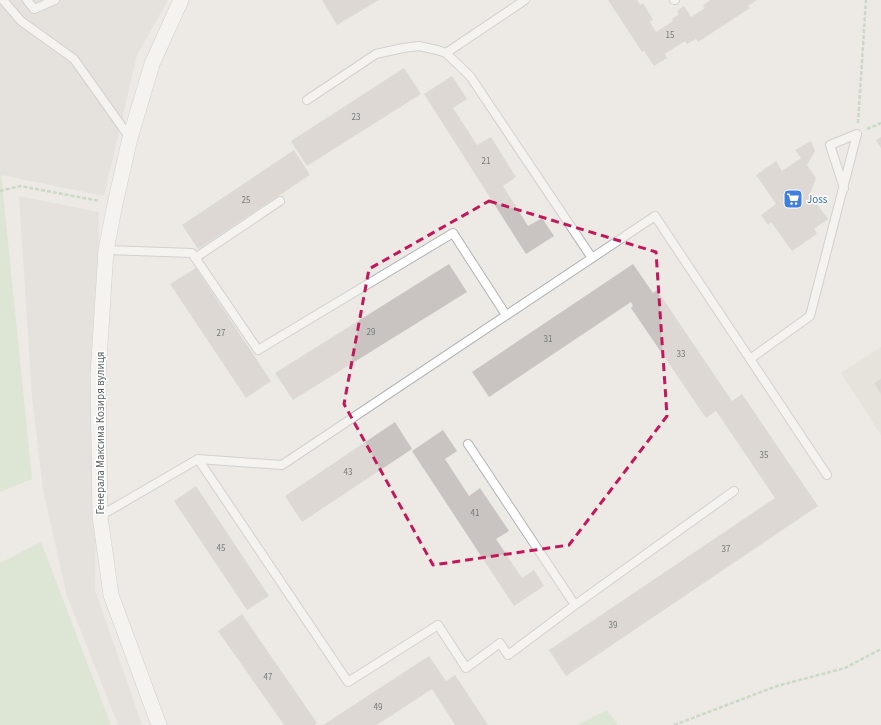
<svg xmlns="http://www.w3.org/2000/svg" width="881" height="725" viewBox="0 0 881 725" font-family="'Source Sans 3',sans-serif">
<style>
.industrial{fill:#dcd9d6}
.education{fill:#ddd9d3}
.green{fill:#c9e2c3}
.building{fill:#c9c4c1}
.lines{fill:none;stroke-linecap:round;stroke-linejoin:round}
.lane-casing{stroke:#afb3b5;stroke-width:10}
.street-casing{stroke:#afb3b5;stroke-width:16}
.path{stroke:#a0c7a3;stroke-width:2.5;stroke-dasharray:4 2;stroke-linecap:butt}
.lane{stroke:#fff;stroke-width:8}
.street{stroke:#fff;stroke-width:15}
.marked{fill:none;stroke:#c2185b;stroke-width:3;stroke-dasharray:8 5;stroke-linejoin:round}
.labels{text-anchor:middle;dominant-baseline:central;stroke-width:3;stroke-linejoin:round;paint-order:stroke}
.number-label{font-size:9px;fill:#777a7a}
.shop-label{font-size:11px;fill:#366cbe;stroke:#fff;text-anchor:start}
.street-label{font-size:11px;fill:#5c6163;stroke:#fff}
</style>
<rect width="100%" height="100%" fill="#ede9e4"/>
<path class="industrial" d="M0,0H168L137,55L104,196L1,175L0,163Z
M19,196L99,212L95,590L142,725H118L67,596L43,490L32,397Z"/>
<path class="education" d="M881,347V435L841,373Z"/>
<path class="green" d="M0,163L32,479L0,492Z
M41,542L111,725H0V563Z
M607,710L618,725H577Z"/>
<path class="building" d="M322,0H379L337,25Z
M608,0H637L640,5L643,3L653,20L650,22L656,32L673,21L672,19L679,14L677,11L684,6L691,17L705,8L703,5L711,0H757L748,6L750,8L698,42L696,39L687,44L685,41L665,54L667,58L654,66L644,51L642,52Z
M404,68L421,94L307,166L291,141Z
M452,76L467,99L453,108L477,145L491,137L516,177L503,186L528,226L542,218L554,236L526,254L424,94Z
M881,137V148L876,140Z
M811,141L815,151L807,165L816,178L810,194L828,219L814,229L817,234L792,251L771,222L768,225L761,215L776,204L756,175L776,161L782,171L801,158L795,150Z
M294,150L310,175L198,249L182,225Z
M449,264L467,292L293,400L275,373Z
M633,264L653,293L657,290L732,401L742,394L818,506L566,676L549,650L775,498L716,411L706,418L631,308L633,306L631,302L489,397L472,372Z
M196,268L271,381L246,398L170,284Z
M881,379V394L874,383Z
M395,422L412,449L302,522L285,496Z
M443,430L457,451L445,459L469,496L480,488L509,531L496,539L522,578L534,570L544,586L514,606L412,451Z
M196,486L269,596L247,610L174,501Z
M242,614L317,723L314,725H284L218,631Z
M429,656L446,681L455,675L488,725H455L432,689L377,725H323Z"/>
<g class="lines">
<defs>
<path id="lane" d="M3,0L21,21L74,59L130,138
M27,0L34,9L55,0
M674,0H675
M446,53L525,0
M307,100L376,54L403,48L419,46L437,50L446,53L470,76L592,258
M106,250L192,253L258,350L453,233L506,315
M195,258L280,201
M750,359L827,475
M198,459L282,465L655,216L750,359L810,316L857,134L830,145L844,188
M100,516L198,459L348,682L438,625L466,668L500,643L508,655L575,605L468,444
M575,605L734,491"/>
<path id="street" d="M159,725L111,595L100,516L98,376L106,250L115,204L130,138L152,64L181,0"/>
</defs>
<use href="#lane" class="lane-casing"/>
<use href="#street" class="street-casing"/>
<path class="path" d="M858,123L866,0
M867,129L881,123
M0,191L20,186L100,201
M674,725L777,686L845,668L881,649"/>
<use href="#lane" class="lane"/>
<use href="#street" class="street"/>
</g>
<path d="M0 0H881V725H0ZM489,201L656,252L667,416L569,545L433,565L344,404L369,269Z" fill="#ede9e4" fill-opacity=".55" fill-rule="evenodd"/>
<path class="marked" d="M489,201L656,252L667,416L569,545L433,565L344,404L369,269Z"/>
<defs>
<symbol id="supermarket-square" viewBox="-11 -11 22 22"><rect x="-9" y="-9" width="18" height="18" rx="4" fill="#3f7fe0" stroke="#fff"/><path d="M-6-5.5h2.5l.6 2H6L4.5 2H-2.5L-4.4-4H-6ZM-1.5 3.2a1.3 1.3 0 1 0 .1 0ZM3 3.2a1.3 1.3 0 1 0 .1 0Z" fill="#fff"/></symbol>
</defs>
<g fill-rule="evenodd">
<use href="#supermarket-square" x="782" y="188" width="22" height="22"/>
</g>
<g class="labels">
<g class="number-label">
<text x="670" y="35">15</text>
<text x="356" y="117">23</text>
<text x="486" y="161">21</text>
<text x="246" y="200">25</text>
<text x="371" y="332">29</text>
<text x="221" y="333">27</text>
<text x="548" y="339">31</text>
<text x="681" y="354">33</text>
<text x="764" y="455">35</text>
<text x="348" y="472">43</text>
<text x="475" y="513">41</text>
<text x="221" y="548">45</text>
<text x="726" y="549">37</text>
<text x="613" y="625">39</text>
<text x="268" y="677">47</text>
<text x="378" y="707">49</text>
</g>
<g class="shop-label">
<text x="807" y="199">Joss</text>
</g>
<g class="street-label">
<text transform="translate(100 433) rotate(-90)">Генерала Максима Козиря вулиця</text>
</g>
</g>
</svg>
